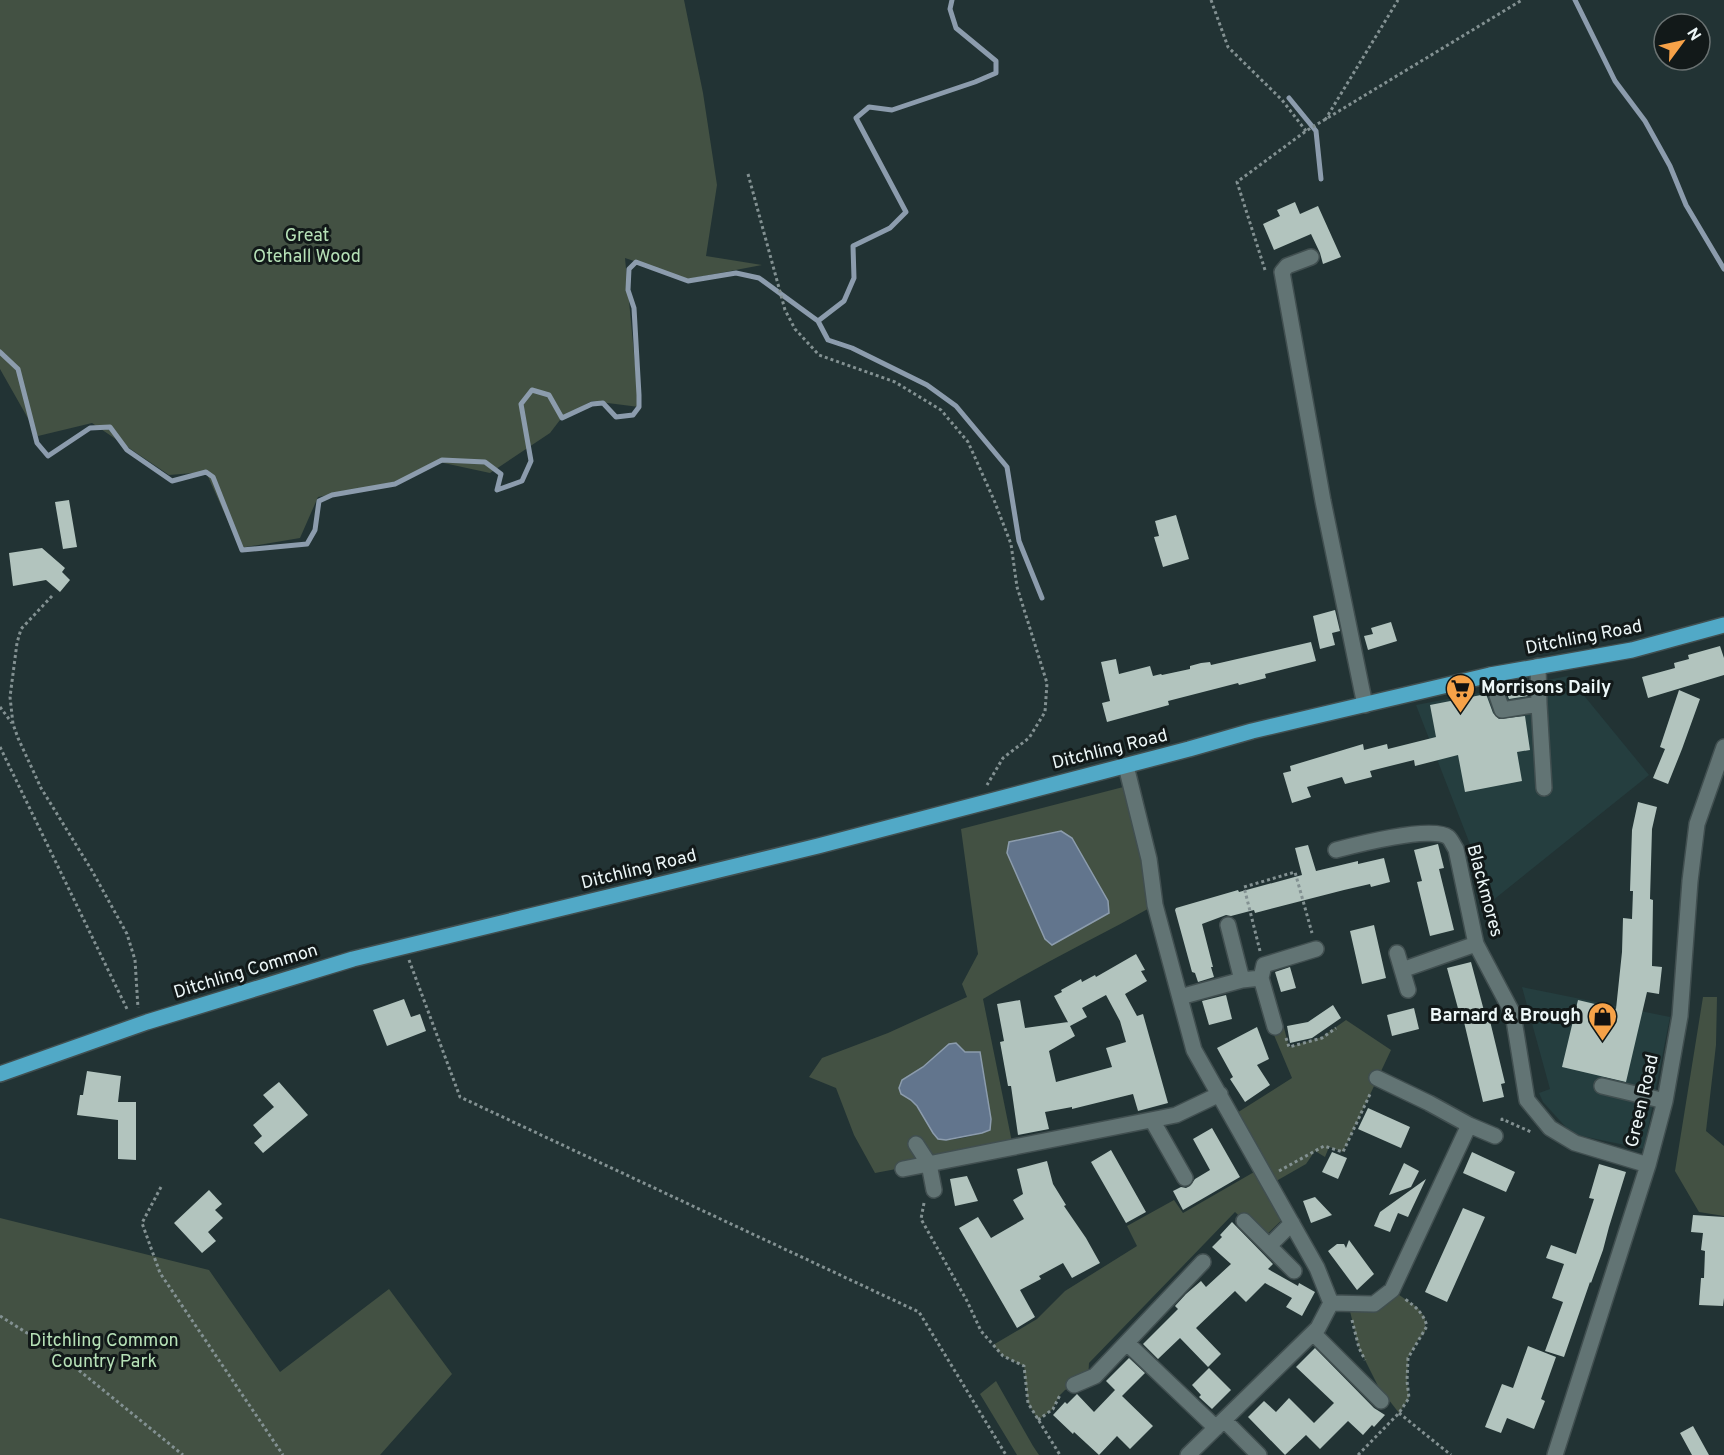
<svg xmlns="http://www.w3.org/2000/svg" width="1724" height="1455" viewBox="0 0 1724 1455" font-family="Overpass,sans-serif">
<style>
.built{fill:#253e3f}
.green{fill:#435143;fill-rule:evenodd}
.water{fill:#62758d;stroke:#8c9cad;stroke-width:1.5}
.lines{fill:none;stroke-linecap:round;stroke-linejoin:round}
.stream{stroke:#8c9cad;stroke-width:5}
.building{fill:#b2c4be}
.minor-casing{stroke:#414f50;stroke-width:18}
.major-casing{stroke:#414f50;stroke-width:18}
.path{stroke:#839192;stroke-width:3;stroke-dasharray:3 3;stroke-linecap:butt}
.minor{stroke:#627474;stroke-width:15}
.major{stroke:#51a9c7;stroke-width:15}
.labels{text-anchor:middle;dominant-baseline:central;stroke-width:6;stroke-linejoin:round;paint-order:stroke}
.park-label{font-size:18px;fill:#b6e1b7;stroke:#121919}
.street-label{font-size:18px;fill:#edf7f8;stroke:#121919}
.poi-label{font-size:18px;font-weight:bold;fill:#edf7f8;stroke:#121919;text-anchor:start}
</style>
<rect width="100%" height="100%" fill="#223334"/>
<path class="built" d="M1568,676L1649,775L1492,901L1416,705Z
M1522,987L1670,1017L1644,1149L1572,1134L1543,1102L1539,1093L1550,1089Z"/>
<path class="green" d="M0,0H684L703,93L717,185L706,256L762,265L688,279L625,258L639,407L592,401L563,416L550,433L490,473L439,462L394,482L318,497L300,538L240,548L206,472L169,475L92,423L38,436L0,369Z
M1131,785L1155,905C1098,937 1039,965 983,999L1013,1147L875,1173L854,1135L836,1088L809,1077L822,1058L888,1033L967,997L962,984L978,954L961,829ZM949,1044L961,1047L965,1052L980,1053L991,1119L990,1130C981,1134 948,1143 939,1139C933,1135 906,1089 902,1080L923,1067Z
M1703,997H1717L1716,1045L1706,1131L1724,1146V1216L1699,1212L1675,1171Z
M1346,1020L1391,1050L1343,1152L1329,1147L1325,1157L1315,1151L1306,1164L1271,1184L1287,1215L1263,1238L1235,1212L1089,1363L1088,1379L1065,1390L1059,1396L1053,1409L1038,1420L1028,1403L1024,1366L1003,1356L993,1345L1037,1319L1065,1291L1137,1246L1127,1226L1174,1200L1183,1213L1261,1168L1232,1116L1292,1078L1271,1028L1283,1024L1289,1047L1322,1037Z
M0,1218L209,1270L280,1372L389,1289L452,1374L380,1455H0Z
M1392,1290L1418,1308L1425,1318V1332L1418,1340L1408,1358L1407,1381L1409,1398L1399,1413L1378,1386L1359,1348L1348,1303L1374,1304Z
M996,1381L1033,1446L1039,1455H1017L980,1394Z"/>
<path class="water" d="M1061,831L1072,838L1108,901L1109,913L1052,945L1045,939L1007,853L1009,842Z
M956,1043L965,1052H980L991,1119L990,1130L982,1133L946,1140L938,1139L933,1133L917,1106L911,1100L901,1094L899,1088L902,1080L923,1067L949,1044Z"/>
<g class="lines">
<path class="stream" d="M1575,0L1615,81L1645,121L1670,166L1686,205L1724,269
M1289,98L1316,131L1321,179
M818,321L844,301L854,278L853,246L890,228L906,212L856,118L869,107L892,110L975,82L996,73V61L956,28L950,9L952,0
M0,352L18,369L37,443L48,456L90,428L110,427L127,450L172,481L206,472L213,477L242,550L307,544L315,530L319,501L332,495L395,484L442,460L485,462L501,474L497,490L522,481L531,461L521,404L532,390L549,395L562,418L592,404L603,403L616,417L633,415L639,407V395L634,308L628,290L629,269L636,262L688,281L736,273L759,278L818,321L828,340L852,348L927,385L956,406L1007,467L1019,541L1042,598"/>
</g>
<path class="building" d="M1295,202L1300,214L1318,206L1341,257L1323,264L1320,253L1311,234L1274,250L1263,224L1280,216L1277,210Z
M69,500L77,547L63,549L55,502Z
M1176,515L1189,559L1163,567L1154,537L1159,536L1155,521Z
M42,548L65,568L62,572L70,580L60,592L46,580L13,586L9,553Z
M1335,610L1340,631L1332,633L1335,645L1320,649L1313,616Z
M1391,622L1397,641L1368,650L1364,636L1373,634L1371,628Z
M1311,642L1316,661L1265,674L1266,678L1239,685L1238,683L1168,701L1169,705L1107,722L1102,703L1110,701L1101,662L1116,659L1119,674L1150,666L1153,676L1161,674L1162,675L1190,669V666L1201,663L1210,662L1211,665Z
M1720,646L1724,658V675L1648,698L1642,677L1675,668L1674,663L1689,659L1688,655Z
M1526,682L1528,696L1509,699L1504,686Z
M1679,690L1700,699L1682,749L1668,784L1653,778L1665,749L1660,747Z
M1486,694L1493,713L1499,719L1525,716L1530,750L1517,752L1522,781L1465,792L1458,755L1415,766L1414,760L1370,771L1372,777L1345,784L1342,777L1307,787L1311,797L1292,803L1283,773L1291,771L1290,766L1363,744L1364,750L1387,744L1388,749L1436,737L1430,705Z
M1638,802L1657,807L1652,829L1650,899L1653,900L1652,966L1662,967L1659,994L1647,992L1626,1082L1562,1067L1578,1000L1616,1009L1622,952L1623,918L1632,919L1633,891H1630L1632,830Z
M1438,844L1444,868L1439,869L1454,930L1430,936L1417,882L1422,881L1414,850Z
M1308,845L1316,871L1358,861V864L1384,858L1390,882L1371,887L1370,884L1344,890L1255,913L1254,910L1231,916L1226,915L1202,924L1213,967H1211L1214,977L1198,982L1195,973L1192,972L1175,910L1176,908L1238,890L1239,892L1302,875L1295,848Z
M1374,925L1386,978L1362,984L1350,931Z
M1136,954L1145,970L1141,971L1147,981L1125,994L1137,1016L1143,1014L1168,1103L1138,1111L1133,1094L1072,1109V1107L1045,1112L1049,1129L1018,1135L1011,1086H1008L1000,1042L1004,1041L997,1004L1020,1000L1025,1028L1068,1022L1075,1036L1049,1051L1056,1082L1112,1067L1106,1048L1126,1042L1120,1021L1106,995L1082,1008L1087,1017L1070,1026L1054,996L1062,992L1061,990L1081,979L1082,982L1095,975L1096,977Z
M1471,962L1487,1022L1490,1021L1505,1083L1501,1084L1504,1097L1483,1102L1464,1022L1462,1023L1447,968Z
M1290,967L1296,988L1281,992L1275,972Z
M1226,995L1232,1019L1209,1025L1202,1001Z
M404,999L411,1017L420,1014L426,1031L387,1046L373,1010Z
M1333,1005L1341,1018L1312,1038L1290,1043L1287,1026L1308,1022Z
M1414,1008L1419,1029L1392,1036L1387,1015Z
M1257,1027L1269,1059L1257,1065L1270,1085L1245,1102L1230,1079L1233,1077L1217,1048Z
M87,1071L121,1076L118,1102H136V1160L118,1159V1120L77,1115L80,1095H83Z
M279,1082L308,1115L263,1153L254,1143L262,1136L253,1125L274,1107L263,1095Z
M1368,1108L1410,1127L1401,1148L1358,1129Z
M1212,1128L1240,1177L1183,1210L1173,1191L1181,1187L1186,1188L1190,1186L1195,1179L1210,1170L1193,1139Z
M1111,1150L1146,1212L1126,1223L1091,1162Z
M1332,1152L1347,1158L1338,1179L1322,1172Z
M1472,1152L1515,1172L1506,1192L1463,1173Z
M1047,1161L1053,1184L1066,1205L1064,1206L1086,1238L1100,1263L1072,1278L1063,1263L1039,1276L1041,1279L1020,1290L1035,1317L1017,1328L959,1228L978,1217L991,1238L1024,1219L1013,1200L1023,1194L1017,1169Z
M1404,1163L1419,1171L1411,1187L1389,1195Z
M1599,1164L1626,1172L1609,1227L1603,1250L1591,1283L1590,1282L1564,1357L1545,1351L1563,1302L1552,1298L1564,1264L1546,1258L1551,1245L1576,1254L1594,1199L1589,1198Z
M967,1176L978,1201L955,1206L950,1179Z
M1426,1179L1408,1217L1398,1213L1390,1232L1374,1226L1380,1212Z
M209,1190L222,1204L215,1210L223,1218L208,1232L216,1241L202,1253L174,1223Z
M1315,1197L1332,1215L1311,1223L1303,1201Z
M1463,1208L1485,1217L1447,1302L1425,1292Z
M1693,1215L1724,1217V1298L1723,1306L1699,1305L1701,1278H1704L1705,1251L1701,1250L1703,1233L1691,1232Z
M1232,1222L1273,1264L1268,1269L1298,1286L1299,1283L1315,1292L1302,1316L1286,1307L1292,1298L1265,1283L1246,1302L1235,1291L1196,1328L1221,1354L1208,1367L1180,1338L1158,1359L1143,1344L1178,1309L1175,1306L1186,1294L1201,1281L1206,1287L1231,1264L1212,1247L1222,1237L1220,1235Z
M1349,1240L1374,1274L1357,1290L1328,1251L1337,1244H1344L1346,1248Z
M1528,1346L1556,1357L1541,1399L1545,1401L1534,1429L1507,1418L1501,1433L1485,1427L1502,1384L1513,1388Z
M1315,1348L1374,1408L1385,1415L1374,1427L1372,1425L1363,1435L1348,1421L1320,1449L1306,1435L1285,1455L1248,1417L1264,1401L1276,1412L1289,1398L1314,1423L1334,1403L1296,1367Z
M1129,1358L1145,1373L1122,1396L1153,1426L1130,1449L1117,1436L1099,1455L1074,1432L1073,1434L1053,1415L1065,1402L1067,1404L1077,1394L1094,1412L1115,1390L1106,1381Z
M1209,1368L1231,1390L1212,1409L1199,1397L1201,1395L1192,1385Z
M1693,1426L1709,1455H1692L1680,1433Z"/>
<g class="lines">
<defs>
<path id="minor" d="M1311,257L1287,266L1282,272L1323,501L1365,705
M1538,666L1539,704L1544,788
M1490,675L1502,710L1539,704
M1126,766L1149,859L1155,905L1194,1050L1317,1268L1331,1303
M1336,850C1355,845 1433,825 1448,837C1451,839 1453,845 1456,849L1476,944L1513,1014L1527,1100L1550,1128L1575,1143L1648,1165
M1228,925L1242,980
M1397,953L1408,990
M1402,970L1476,944
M1261,978L1264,965L1316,949
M1180,997L1242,980L1261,978L1275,1027
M1377,1078L1429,1103L1469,1125L1495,1136
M1602,1086L1665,1101
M1152,1120L1185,1178
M916,1144L929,1164L934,1190
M903,1169L1176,1115L1220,1094
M1244,1221L1294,1271
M1270,1245L1292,1223
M1313,1333L1381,1401
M1127,1343L1216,1428
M1074,1385L1095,1376L1203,1262
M1224,1420L1259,1455
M1188,1455L1318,1328L1331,1303L1374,1304L1392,1290L1469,1125
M1555,1455L1648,1165L1665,1101L1680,1016L1690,881L1697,824L1724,747"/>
<path id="major" d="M0,1074L147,1022L353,959L818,846L1189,749L1252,731L1490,675L1632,650L1724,625"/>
</defs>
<use href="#minor" class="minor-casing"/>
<use href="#major" class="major-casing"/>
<path class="path" d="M1211,0L1228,47L1282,100L1306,131
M1325,120L1398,0
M748,174L785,310L795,329L819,355L895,382L941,410L968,442L994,500L1011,544L1017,587L1047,683L1045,712L1029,738L1003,758L987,785
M1265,270L1237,182L1306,131L1522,0
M52,596L21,629L17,643L10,697L13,724L18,738L41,788L91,869L127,934L135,960L138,1008
M0,707L12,723
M0,747L128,1011
M1260,951L1244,887L1295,872L1312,933
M409,960L460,1097L919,1312L1006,1455
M1286,1038L1289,1047L1322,1038L1336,1028
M1502,1121V1119L1531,1132
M1279,1171L1324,1146L1343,1152L1371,1092
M161,1187L142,1223L160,1273L283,1455
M924,1203L921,1219L967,1301L981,1331L1003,1356L1024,1366L1028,1403L1060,1455
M0,1316L54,1350L183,1455
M1352,1320L1359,1348L1365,1360
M1399,1413L1451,1455
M1038,1420L1053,1409L1060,1395
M1358,1455L1399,1413L1409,1398L1407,1381L1408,1358L1427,1326C1423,1313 1416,1307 1405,1299"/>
<use href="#minor" class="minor"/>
<use href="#major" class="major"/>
</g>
<defs>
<symbol id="supermarket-pin" viewBox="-11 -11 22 30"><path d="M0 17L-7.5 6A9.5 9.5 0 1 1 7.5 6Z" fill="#f7a248" stroke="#121919"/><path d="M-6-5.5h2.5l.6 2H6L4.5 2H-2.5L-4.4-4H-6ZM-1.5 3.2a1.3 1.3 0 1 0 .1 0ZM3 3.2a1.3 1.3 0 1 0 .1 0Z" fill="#111"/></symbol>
<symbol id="shop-pin" viewBox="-11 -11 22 30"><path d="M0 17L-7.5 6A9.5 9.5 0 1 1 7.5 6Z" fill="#f7a248" stroke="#121919"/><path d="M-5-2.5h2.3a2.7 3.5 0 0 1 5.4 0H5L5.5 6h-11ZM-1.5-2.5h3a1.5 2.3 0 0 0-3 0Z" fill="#111"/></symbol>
</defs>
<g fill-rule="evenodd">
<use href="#supermarket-pin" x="1444" y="672" width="33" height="45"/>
<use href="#shop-pin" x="1586" y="1000" width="33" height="45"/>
</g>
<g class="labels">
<g class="park-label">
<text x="307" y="236">Great<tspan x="307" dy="21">Otehall Wood</tspan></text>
<text x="104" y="1341">Ditchling Common<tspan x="104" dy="21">Country Park</tspan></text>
</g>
<g class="street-label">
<text transform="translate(1584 638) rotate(-11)">Ditchling Road</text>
<text transform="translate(1110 750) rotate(-14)">Ditchling Road</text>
<text transform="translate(639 870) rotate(-14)">Ditchling Road</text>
<text transform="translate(1484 891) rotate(75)">Blackmores</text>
<text transform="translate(246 972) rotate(-17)">Ditchling Common</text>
<text transform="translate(1643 1101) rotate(-77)">Green Road</text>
</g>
<g class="poi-label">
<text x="1481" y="688">Morrisons Daily</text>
<text x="1581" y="1016" text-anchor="end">Barnard &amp; Brough</text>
</g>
</g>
<g transform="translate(1682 42) rotate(57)"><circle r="28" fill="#121919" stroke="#6a7272" stroke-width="1.5"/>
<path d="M0-4.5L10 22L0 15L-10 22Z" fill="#f7a248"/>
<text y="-9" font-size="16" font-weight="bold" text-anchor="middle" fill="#edf7f8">N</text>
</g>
</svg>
